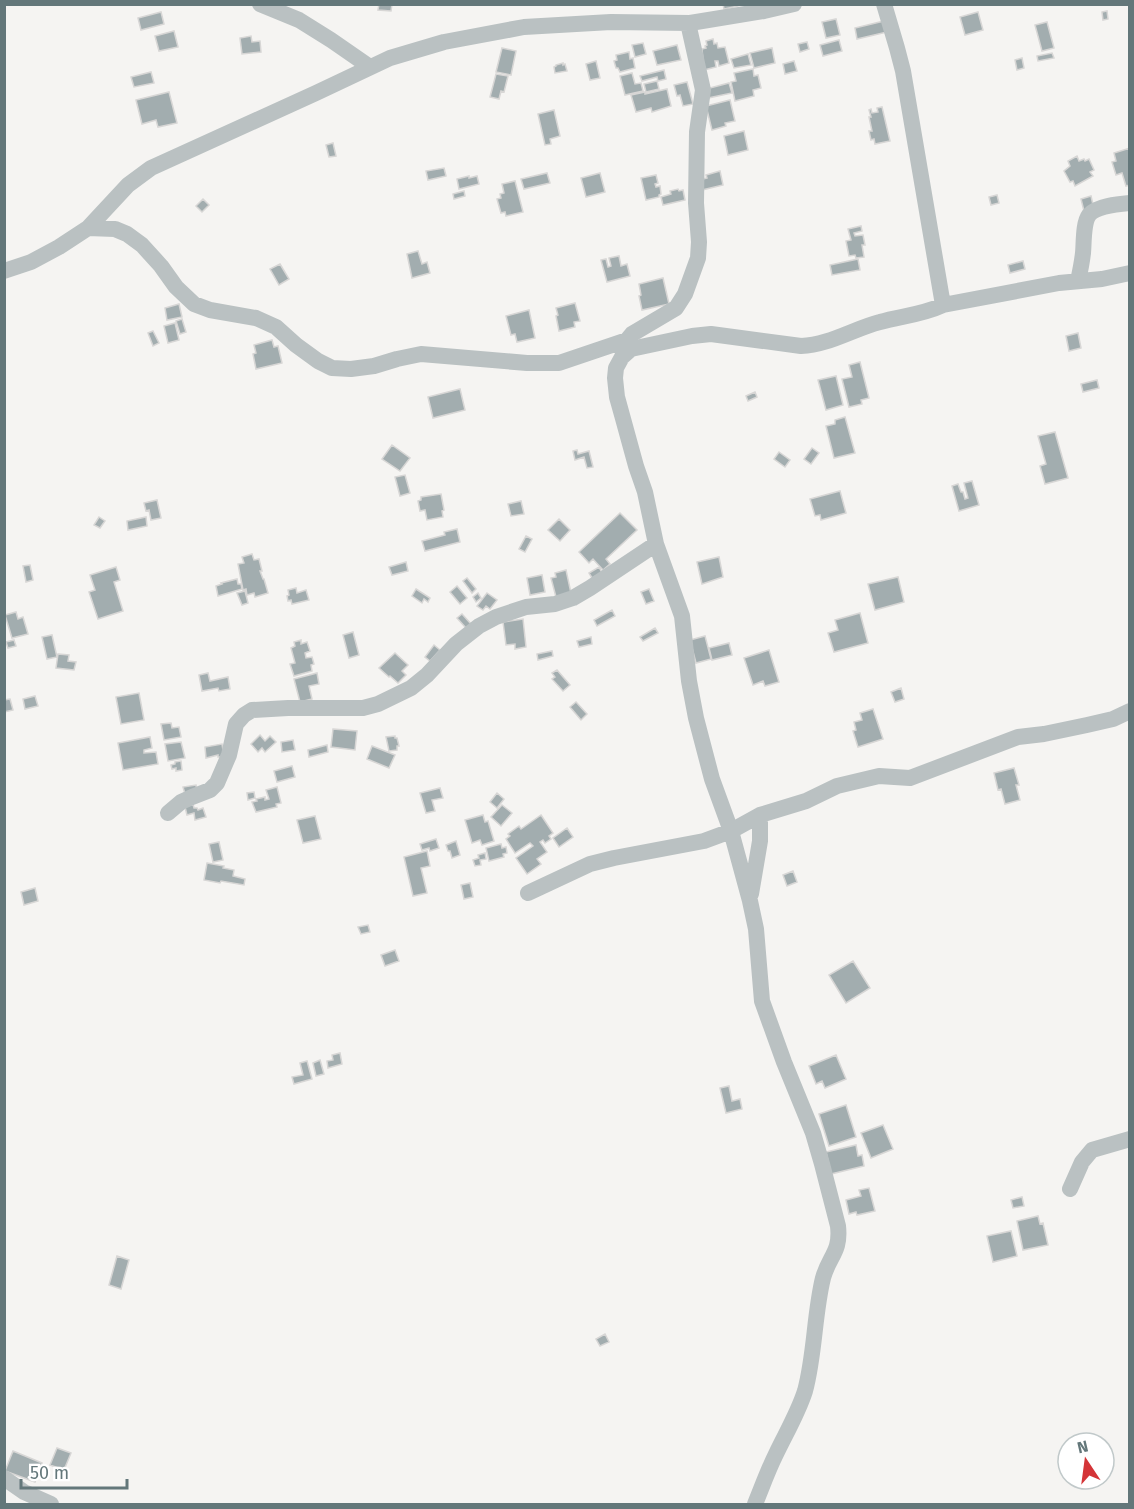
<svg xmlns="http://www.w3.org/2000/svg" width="1134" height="1509" viewBox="0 0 1134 1509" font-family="'Fira Sans',sans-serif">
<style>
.building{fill:#a2adaf;stroke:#d7d6d5;stroke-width:1.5}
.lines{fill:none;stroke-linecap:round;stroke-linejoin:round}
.minor{stroke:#bac1c2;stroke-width:16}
</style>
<rect width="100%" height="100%" fill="#f5f4f2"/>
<path class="building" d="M379,4H392L391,11L378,10Z
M723,4H738V6L724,9Z
M1107,11L1108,19L1103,20L1102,12Z
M161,12L164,24L141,30L138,18Z
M978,12L983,30L965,35L960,17Z
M836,19L840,35L826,38L822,22Z
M884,21L887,32L857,39L855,28Z
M1047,22L1054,48L1042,51L1035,25Z
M174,31L178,47L159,51L155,36Z
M251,36L252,42L260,41L261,52L242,54L240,38Z
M713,39L714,44L717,43L718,48L725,47L729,63L719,66L718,61H715L716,67L704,70L702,49L706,48L705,46L707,45L706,41Z
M839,40L842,51L823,56L820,45Z
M807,42L809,49L800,52L798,44Z
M643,43L646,54L635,57L632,45Z
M677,45L681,60L657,65L653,51Z
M502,48L516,51L511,75L496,72Z
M772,48L775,63L754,68L750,53Z
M629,52L630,59L633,58L635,68L620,72L618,68H616L614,61L617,60L616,55Z
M1052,53L1054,58L1038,61L1037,56Z
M748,54L751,65L734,68L731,59Z
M1022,58L1024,68L1017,70L1015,60Z
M596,61L600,78L590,80L586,64Z
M794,61L797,71L785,74L783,64Z
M563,63V65L565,64L567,71L555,73L554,67L556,66V65Z
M753,69L754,76L758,75L761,88L753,90L754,96L735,101L731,82L736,81L734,73Z
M664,70L666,79L658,81L657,77L642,81L640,76Z
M151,72L154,83L134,87L131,77Z
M632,73L635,84L641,83L643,91L625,95L620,76Z
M496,74L508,76L504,92L501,91L499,99L490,97Z
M657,81L659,89L646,92L644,84Z
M687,82L693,104L683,106L680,95L677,96L674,85Z
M729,83L732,93L708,98L706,89Z
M667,89L671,106L652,112L651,108L636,112L631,95L645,92V94Z
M169,92L177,123L158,127L156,120L142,124L136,100Z
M730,100L735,121L725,123L726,126L712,130L706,106Z
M882,107L890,141L875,144L874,139L871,140L869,131H872L869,117H871L869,110L871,109L872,113L878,112L877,108Z
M554,110L560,136L550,139L551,144L545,145L538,114Z
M744,131L748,150L728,155L724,136Z
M333,143L336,156L329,157L326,145Z
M1130,148V185L1126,186L1122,173L1116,175L1112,162L1116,161L1114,153Z
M1077,156L1079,161L1084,159L1085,161L1089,159L1094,170L1090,172L1093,176L1075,186L1073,181L1070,182L1064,171L1070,166L1068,161Z
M444,168L446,176L428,180L426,171Z
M720,171L723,185L702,190L699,180L707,178L706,175Z
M547,173L550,183L524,189L521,179Z
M600,173L605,192L586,197L581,178Z
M656,175L658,183L655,184L656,187L660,186L661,194L659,195V197L646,200L641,178Z
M469,176V178L477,176L479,184L459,189L457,179Z
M515,181L523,212L506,216L505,212L501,213L497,199L501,198L500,194L504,193L502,184Z
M678,189L679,191L683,190L685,200L663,205L661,197L671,194L670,191Z
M464,191L465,196L454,199L453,194Z
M997,195L999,203L991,205L989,197Z
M1091,196L1094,209L1084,211L1081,199Z
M203,199L209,205L202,212L196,206Z
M861,226L862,231L854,233L855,236L863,235L865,245H862L864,257L856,258L855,255L849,256L846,241L851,240L848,229Z
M418,251L422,264L427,262L430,273L412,278L407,254Z
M619,256L621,266L627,264L630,276L607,282L601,260L606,259L608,267L611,266L609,258Z
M858,259L860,270L832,275L830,265Z
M1023,261L1025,269L1010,273L1008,265Z
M280,264L289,279L279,285L270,269Z
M663,278L669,304L642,310L639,296L641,295L639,284Z
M575,303L580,321L574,322L575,327L559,331L556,316L558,315L556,308Z
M179,304L182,317L167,320L165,308Z
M529,310L535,338L517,342L515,334L511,335L506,316Z
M182,319L186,332L180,334L176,321Z
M175,323L179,340L168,343L164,326Z
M153,331L159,343L153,346L148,333Z
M1078,333L1081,348L1069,351L1066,336Z
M272,340L274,347L278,346L282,363L256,369L253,354L256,353L254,345Z
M860,362L869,398L861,400L862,404L849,407L842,379L852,377L849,365Z
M836,376L843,405L826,410L818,380Z
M1097,380L1099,388L1083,392L1081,384Z
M460,389L465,410L433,418L428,397Z
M755,392L757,397L748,401L746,396Z
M845,417L855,453L834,458L826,426L835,424V420Z
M1055,432L1068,478L1045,484L1040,466L1046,464L1038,436Z
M392,445L410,458L400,471L382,459Z
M812,448L819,453L811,464L804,459Z
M577,450L578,454L589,451L593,467L587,468L584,457L575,460L573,451Z
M779,452L790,460L785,467L774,459Z
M405,475L410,493L400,496L395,477Z
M972,481L979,505L959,511L952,486L958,484L961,492H963L965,499L968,498L964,483Z
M840,491L846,513L821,520L820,515L815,516L810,499Z
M441,494L444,510L442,511L443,517L427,520L425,510L420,511L418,501L421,500V497Z
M157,500L161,518L151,520L149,510L146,511L144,503Z
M521,501L524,514L511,516L508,504Z
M620,513L637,530L606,559L610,564L603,570L593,559L589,563L579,552Z
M99,517L105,521L100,528L94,525Z
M146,517L147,526L128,530L127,521Z
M559,519L570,530L560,541L548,530Z
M457,529L460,542L425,551L422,541L445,535L444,532Z
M526,536L532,539L525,552L519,549Z
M252,554L254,560L259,559L262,571H260L263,579H264L268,593L255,597L254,593L247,595L246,589L243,590L238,564L244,563L242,557Z
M719,557L723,577L702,584L697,562Z
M406,562L408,571L392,575L389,567Z
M30,565L33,580L26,582L23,566Z
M116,567L120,580L114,582L123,611L98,619L89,592L95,590L90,575Z
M599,567L602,573L592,578L589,573Z
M566,570L571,593L556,597L551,578L556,577L555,573Z
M542,575L545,592L530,595L527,578Z
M898,577L904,602L875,610L868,584Z
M467,578L476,589L472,593L463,581Z
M237,579L238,584H241L242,589L218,596L216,586L222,584L221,583Z
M457,586L467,598L460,604L450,592Z
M296,588L297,593L306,590L309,600L292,604L291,600L288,601L287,596L289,595L288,590Z
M416,589L430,598L428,602L424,599L422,603L412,596Z
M649,589L654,601L646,604L641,592Z
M245,591L248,603L242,605L237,593Z
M478,593L481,598L476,602L473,597Z
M487,593L497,600L490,609L486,606L483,610L477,606Z
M612,610L615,616L597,626L594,620Z
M16,612L18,619L23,617L28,634L12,638L5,615Z
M860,613L868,643L834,652L828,633L838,630L835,620Z
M462,614L471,624L466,628L457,618Z
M523,619L526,647L515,649V644L506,645L503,622Z
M655,628L658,633L643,641L640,637Z
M353,632L359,655L349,658L343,635Z
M52,635L57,657L47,659L42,637Z
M705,636L711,659L696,663L690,640Z
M591,637L592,644L579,647L577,641Z
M14,640L16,646L8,648L6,642Z
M301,640V644L307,642L310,651L305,653L306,658L312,657L314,664L311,665L312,671L294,676L290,664L295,663L291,648L295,646L294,642Z
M729,643L732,655L712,660L709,648Z
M434,645L440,650L430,661L425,657Z
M769,650L779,682L765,686L763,681L753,685L744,658Z
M552,651L553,656L538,660L537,654Z
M395,653L408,665L402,671L406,675L398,683L390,676L389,677L379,668Z
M58,654L69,655L68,661L76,662L74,670L56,668Z
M557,670L570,685L563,691L552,679L555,677L552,673Z
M208,673L210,681L228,677L230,689L219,691L218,688L202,691L199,675Z
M317,673L319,684L309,686L312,699L300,702L294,679Z
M901,688L904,699L895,702L891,692Z
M139,693L144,720L121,724L116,697Z
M35,696L38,706L25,709L23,699Z
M10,699L13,710L4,712V700Z
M576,702L587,714L581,720L570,707Z
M873,709L883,739L858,747L853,731L856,730L854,722L862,720L860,713Z
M171,723L172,728L179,727L181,737L164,740L161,724Z
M333,729L357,731L355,750L331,747Z
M260,735L265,741L270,736L276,742L265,752L262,748L258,752L251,744Z
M395,736V738H397L399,746H397V750L389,751L386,737Z
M150,737L152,748L144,750V753L156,752L158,764L123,770L118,743Z
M293,740L295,750L282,752L281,742Z
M181,742L185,758L168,761L165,744Z
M222,744L224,757H218V755L206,758L205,747Z
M327,745L328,752L309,757L308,750Z
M372,746L395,755L389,768L367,759Z
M181,761L182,770L176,771V768L172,769L171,765L175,764V762Z
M292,766L295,777L277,782L274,771Z
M1014,768L1019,785H1016L1020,800L1005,804L1001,789L998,790L994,773Z
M196,785L197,792L185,794L183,787Z
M277,787L281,803L276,804L277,807L256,812L252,802L257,801L256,799L265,797V800L269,799L266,790Z
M440,788L443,798L432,800L435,811L426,813L420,793Z
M254,792L255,798L248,800L247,793Z
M497,793L504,799L497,808L490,802Z
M193,804L194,808H197L198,810L203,808L206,817L195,820L194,813L187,815L185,807Z
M502,805L512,813L501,826L491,817Z
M483,815L485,822L488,821L494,841L482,845L480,840L472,843L465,820Z
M541,815L553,833L549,836L551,839L545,843L543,840L540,842L547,852L537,859L541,864L527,874L516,858L533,846L530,843L515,853L506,839L510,836L508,834L519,826L521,829Z
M315,816L321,839L303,843L297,820Z
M567,828L573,837L559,847L553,838Z
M436,839L439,848L430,851L429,848L422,850L420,844Z
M456,841L460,855L452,858L450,851H448L446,845Z
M219,842L223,860L213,862L209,844Z
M501,844L502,848L506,847L507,853L503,854L504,857L489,861L486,848Z
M427,851L430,866L421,868L427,893L413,896L404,857Z
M485,853L486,859L480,860L481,865L475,866L473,860L479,858L478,855Z
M207,863L224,866L223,868L234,870L233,876L245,879L244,885L221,881L220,883L204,880Z
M793,871L797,882L787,886L783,875Z
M470,883L473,897L464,899L461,885Z
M35,888L38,901L24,905L21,892Z
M368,925L370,932L361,934L358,927Z
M395,950L399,961L385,966L381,955Z
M853,961L870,988L846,1003L829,975Z
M340,1053L342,1064L328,1068L327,1061L333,1060L332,1055Z
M836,1055L846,1079L825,1088L822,1081L816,1084L809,1066Z
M320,1060L324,1074L316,1076L313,1063Z
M307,1061L312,1079L294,1084L292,1077L303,1075L300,1063Z
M729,1086L732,1101L740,1099L742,1109L726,1113L720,1088Z
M846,1105L856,1137L829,1146L819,1114Z
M883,1125L893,1149L871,1158L861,1133Z
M856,1145L858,1156L862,1155L864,1166L831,1174L826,1152Z
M869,1188L875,1211L857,1215L856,1212L849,1214L846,1200L861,1196L859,1190Z
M1022,1197L1024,1206L1013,1208L1011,1200Z
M1038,1216L1040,1224L1043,1223L1048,1245L1023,1250L1017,1221Z
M1011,1231L1017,1256L993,1262L987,1236Z
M117,1256L129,1260L121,1289L109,1285Z
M605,1334L609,1342L600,1346L596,1339Z
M57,1448L71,1453L64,1470L50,1465Z
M13,1451L42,1463L35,1482L5,1471Z"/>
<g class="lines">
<path class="minor" d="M260,4L299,20L331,40L370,67
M884,4L897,48L903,71L943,305
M88,228L115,229L127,234L142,245L161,266L176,287L194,304L210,310L256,318L276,327L296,345L318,361L332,368L351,369L374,366L397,359L421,354L527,363H559L627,340
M4,271L31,262L59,247L88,228L128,185L151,168L316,93L390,58L444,42L524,27L611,22L690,23L764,11L794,4
M1078,281C1080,272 1082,262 1083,253C1084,243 1083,223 1089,215C1096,206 1119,204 1130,203
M622,350C623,343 628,339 632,334L676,308L685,294L698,258L699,242L696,203L697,132L703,90L688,23
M168,813L181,802L192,797L210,790L217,783L229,755L236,724L244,715L252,710L288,708H363L378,704L411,688L427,675L456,644L479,626L496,617L526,607L555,604L573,598L590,588L656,544
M528,893L590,864L614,858L704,841L731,831L760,815L806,801L837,786L879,776L910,778L1018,737L1044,734L1087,725L1113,719L1130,711
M751,894L760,841V815
M1070,1189L1082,1162L1092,1150L1130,1139
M4,1478L24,1492L51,1504
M755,1504C762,1487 768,1470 776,1454C786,1433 798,1413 805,1391C815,1354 814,1315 823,1278C829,1256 841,1252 838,1226L822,1164L813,1133L784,1062L762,1001L756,929L750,901L731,831L712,779L696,718L689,681L682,616L656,544L645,492L636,466L622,415L617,397L615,378L616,368L622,357L631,349L692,336L711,334L801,346C829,345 853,329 880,322C901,316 922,315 943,305L1059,283L1102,279L1130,273"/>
</g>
<rect width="1134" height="1509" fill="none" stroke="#63777a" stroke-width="12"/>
<g transform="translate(1086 1461) rotate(347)"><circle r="28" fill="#ffffff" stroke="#c1c9ca" stroke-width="1.5"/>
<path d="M0-4.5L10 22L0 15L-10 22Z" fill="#d43437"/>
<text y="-9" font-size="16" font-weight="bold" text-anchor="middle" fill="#63777a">N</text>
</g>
<path d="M21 1479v9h106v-9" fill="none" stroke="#63777a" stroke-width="3"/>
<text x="30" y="1479" font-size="18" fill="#63777a" stroke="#ffffff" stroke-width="4.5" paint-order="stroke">50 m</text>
</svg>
